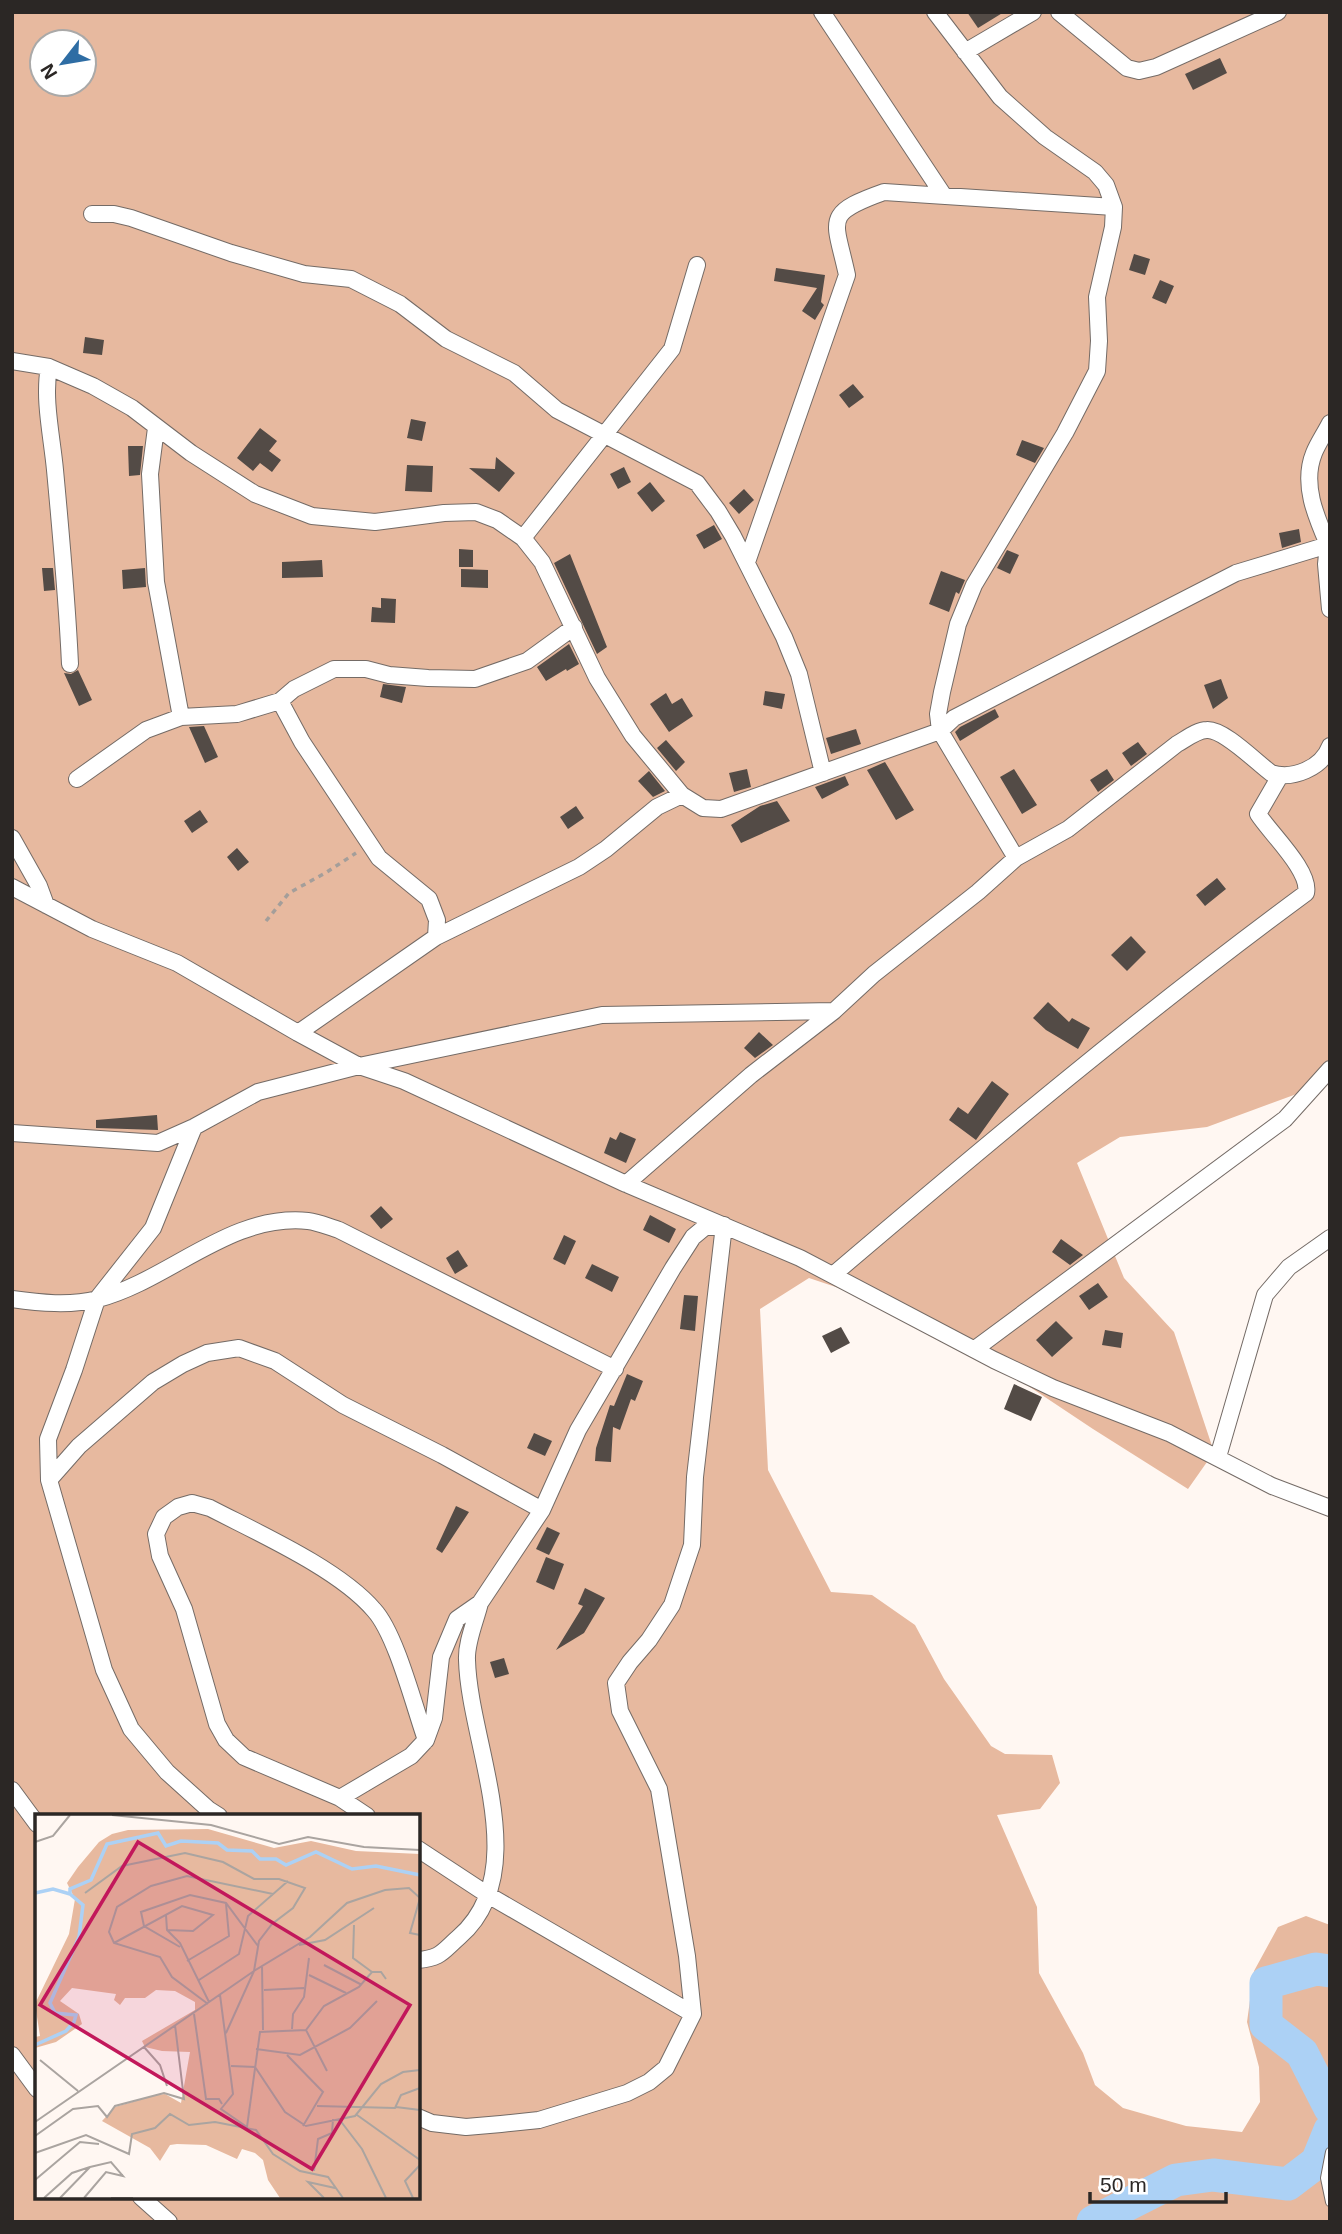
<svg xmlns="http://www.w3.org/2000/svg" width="1342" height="2234" viewBox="0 0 1342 2234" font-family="Helvetica,sans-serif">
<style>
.forest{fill:#e7b99f;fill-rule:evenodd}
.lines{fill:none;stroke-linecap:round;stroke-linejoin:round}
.river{stroke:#acd1f5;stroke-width:33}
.building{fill:#534b46}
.lane-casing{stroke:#746b66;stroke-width:10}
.street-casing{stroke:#746b66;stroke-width:18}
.path{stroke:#a49e9a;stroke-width:3.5;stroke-dasharray:5 5;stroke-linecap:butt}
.lane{stroke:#fff;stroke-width:8}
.street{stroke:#fff;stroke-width:16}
.inset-river{fill:none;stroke:#acd1f5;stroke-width:3.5}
.inset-road{fill:none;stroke:#aaa4a0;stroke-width:2}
.view{fill:#c2185b;fill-opacity:0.15;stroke:#c2185b;stroke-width:3.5}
.inset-edge{fill:none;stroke:#2b2725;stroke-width:3.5}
</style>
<rect width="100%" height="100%" fill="#fff7f2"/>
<path class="forest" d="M12,12H1330V1078L1313,1088L1207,1127L1120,1137L1077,1163L1124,1278L1174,1332L1214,1452L1188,1489L1093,1429L925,1317L809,1278L760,1309L768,1470L831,1592L872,1595L915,1625L944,1679L991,1746L1005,1754L1052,1755L1060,1783L1040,1809L997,1815L1037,1907L1039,1973L1083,2053L1095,2085L1123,2108L1186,2126L1242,2132L1260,2102L1259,2067L1247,2022L1254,1971L1278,1927L1306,1916L1330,1925V2222H12ZM42,42H84V84H42ZM37,1816H418V2197H37Z"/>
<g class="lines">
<path class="river" d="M1330,1971L1316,1969L1266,1983V2025L1302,2053L1330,2108
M1093,2222L1176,2180L1213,2175L1288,2184L1317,2162L1330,2130"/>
</g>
<path class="building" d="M967,12H1004L978,28Z
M1220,58L1227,73L1193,90L1185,74Z
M1134,254L1150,259L1145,275L1129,270Z
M776,268L825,275L821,302L824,305L815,320L802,311L817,288L774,281Z
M1160,280L1174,286L1166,304L1152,298Z
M85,337L104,340L102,355L83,353Z
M853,384L864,397L849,408L839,395Z
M411,419L426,422L422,441L407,438Z
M260,428L277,441L269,451L281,460L272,472L260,463L253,471L237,458Z
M1022,440L1044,448L1035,463L1016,455Z
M128,446H143L140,475L129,476Z
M496,457L515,473L499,492L469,468L495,469Z
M407,465L433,466L432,492L405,491Z
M624,467L631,482L618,489L610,474Z
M650,482L665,501L652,512L637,493Z
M744,489L754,500L739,514L729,503Z
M714,525L722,539L704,549L696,535Z
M1299,529L1301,542L1282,548L1279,533Z
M459,549L473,550V567H459Z
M1007,550L1019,555L1010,574L997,568Z
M570,554L607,647L597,654L554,563Z
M322,560L323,577L282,578V562Z
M42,568H53L55,590L44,591Z
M145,568L146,587L123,589L122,570Z
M461,569L488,570V588L461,587Z
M941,571L965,580L959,594L956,592L949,612L929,604Z
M381,598L396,599L395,623L371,622L372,607L381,608Z
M569,644L579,664L567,671L566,669L546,681L537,667Z
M78,670L92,700L79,706L64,673L71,674Z
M1221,679L1228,698L1213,709L1204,685Z
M383,684L406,687L402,703L380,697Z
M765,691L785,694L782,709L763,705Z
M666,693L672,704L682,698L693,716L669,732L650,704Z
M995,709L999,717L960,741L955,732L960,727Z
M204,726L218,757L205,763L189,727Z
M856,729L861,744L831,754L826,738Z
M666,740L685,762L676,771L657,748Z
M1138,742L1147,754L1131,766L1122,753Z
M885,762L914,810L896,820L867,770Z
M747,769L751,787L734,792L729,773Z
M1014,769L1037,805L1022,814L1000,777Z
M1107,769L1114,780L1098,792L1090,780Z
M649,771L665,791L653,797L638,781Z
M845,776L849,785L822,799L815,787Z
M777,801L790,821L741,843L731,825L760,806Z
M576,806L584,818L568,829L560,817Z
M200,810L208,822L192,833L184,821Z
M237,848L249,862L238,871L227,857Z
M1217,878L1226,889L1205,906L1196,895Z
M1131,936L1146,952L1127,971L1111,955Z
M1048,1002L1069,1022L1072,1018L1090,1028L1078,1049L1046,1030L1033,1018Z
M759,1032L773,1045L755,1058L744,1048Z
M992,1081L1009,1094L976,1140L949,1120L958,1107L968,1114Z
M157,1115L158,1130L96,1128V1120Z
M620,1132L636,1139L626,1163L604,1153L610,1137L616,1140Z
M381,1206L393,1219L381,1229L370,1216Z
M650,1215L676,1229L669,1243L643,1230Z
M564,1235L576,1241L565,1265L553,1259Z
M1061,1239L1083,1255L1070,1265L1052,1252Z
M458,1250L468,1266L455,1274L446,1258Z
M592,1264L619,1277L612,1292L585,1278Z
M1098,1283L1108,1297L1089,1310L1079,1296Z
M684,1295L698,1296L695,1331L680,1329Z
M1056,1321L1073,1338L1052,1357L1036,1340Z
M841,1327L850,1343L831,1353L822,1336Z
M1105,1330L1123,1333L1121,1348L1102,1345Z
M627,1374L643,1381L635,1401L631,1399L620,1430L613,1427L611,1462L595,1461L596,1448L610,1405L614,1406Z
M1014,1384L1042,1397L1031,1421L1004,1409Z
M534,1433L552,1441L545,1456L527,1448Z
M456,1506L469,1512L442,1553L436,1549Z
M547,1527L560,1533L549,1555L536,1549Z
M546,1557L564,1564L554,1590L536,1582Z
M585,1588L605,1598L584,1633L556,1650L583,1606L578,1604Z
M504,1658L509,1674L495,1678L490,1662Z"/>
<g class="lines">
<defs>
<path id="lane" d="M1330,2152L1325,2178L1330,2202"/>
<path id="street" d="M822,12L944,196
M935,12L1000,97L1045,137L1095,172L1106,185L1114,207L1113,227L1097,297L1099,341L1097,371L1065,433L974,585L958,624L942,692L938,714L940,731L1016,858
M1059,12L1127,68L1139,71L1156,67L1278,12
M965,52L1033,12
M92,214H114L131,218L231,253L304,274L351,279L400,304L446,339L514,373L557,410L697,483L718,511L733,536L784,637L799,674L823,773
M12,361L49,367L93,386L132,408L191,453L255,494L312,516L375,522L444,513L476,512L497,520L523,538L542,562L597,678L633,736L682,795L703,808L721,809L940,731L954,718L1236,573L1328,545L1326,564L1330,609
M49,367C43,399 52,437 55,470C61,534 67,599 70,664
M1330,423C1325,433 1318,443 1314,453C1301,485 1317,519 1330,549
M156,428L150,474L156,582L181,717
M523,538L672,349L697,265
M747,562L847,275C835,219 822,214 884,192L1114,207
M280,701L302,742L379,858L429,899L437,920L436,937
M77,779L146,730L181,717L237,714L280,701L294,689L334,669H366L389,675L428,678L475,679L527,661L574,627
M12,838L39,886L46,905
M12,887L92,929L177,963L298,1033L359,1066L602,1015L834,1011
M298,1033L436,937L579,867L606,849L657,807L682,795
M194,1127L153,1228L97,1299L74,1370L48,1439L49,1480L104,1670L131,1729L167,1772L208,1809L219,1816
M12,1133L158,1143L194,1127L258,1092L359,1066L404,1081L626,1184L800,1258L994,1360L1053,1388L1169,1433L1272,1486L1330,1508
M626,1184L751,1075L834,1011L874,974L978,892L1016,858L1068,829L1177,744C1186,739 1197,730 1207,730C1224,729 1256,762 1271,773C1293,780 1322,768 1330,746
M834,1274C988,1143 1143,1013 1306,893C1311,871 1270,833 1258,814L1280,776
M12,1299C40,1303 70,1306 98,1299C170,1280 230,1213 308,1221C318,1222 329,1227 339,1230L615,1369
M975,1349L1285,1119L1330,1069
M1218,1457L1265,1295L1289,1267L1330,1238
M49,1480L79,1446L153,1382L183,1364L207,1353L239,1348L275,1361L343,1405L442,1455L542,1510
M12,1790L37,1824
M340,1798L411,1756L426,1740L434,1718L441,1657L457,1619L480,1603L542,1510L578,1430L673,1268L693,1237L705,1227L724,1225
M367,1816L340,1798L244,1757L226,1740L217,1724L184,1609L160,1556L156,1534L164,1517L178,1507L192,1503L210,1508C258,1533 339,1569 374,1610C396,1634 414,1706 426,1740
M418,1849L488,1895L693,2014
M418,1960C441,1958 442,1952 459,1937C535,1871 469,1743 467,1660C466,1642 476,1620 480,1603
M12,2055L37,2089
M418,2117L432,2123L466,2127L501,2124L539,2120L627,2093L649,2082L666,2068L693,2014L687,1956L659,1789L620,1711L616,1683L630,1662L649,1640L672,1605L692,1545L695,1477L724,1225
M141,2197L169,2222"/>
</defs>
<use href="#lane" class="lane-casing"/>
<use href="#street" class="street-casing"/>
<path class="path" d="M266,921L289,893L327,872L356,853"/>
<use href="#lane" class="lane"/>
<use href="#street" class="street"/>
</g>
<g transform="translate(35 1814)">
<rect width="385" height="385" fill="#fff7f2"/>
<path d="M173,15L239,34L276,27L321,37L385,40V384H245L233,366L228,346L220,339L207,335L202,345L171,331L142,330L135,331L125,347L115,334L67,307L80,293L121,281L130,280L146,289L155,238L127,237L110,233L107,227L160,196V188L140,177L121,176L110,184H90L85,191L79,186L81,180L37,174L25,187L44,200L47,210L21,228L0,234V223L5,222L0,190L34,120L40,85L32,69L43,53L64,28L77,20L93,16Z" fill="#e7b99f"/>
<path class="inset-river" d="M0,79L18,75L35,80M0,231L31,217L39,208L41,201L20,199L15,189L44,123L48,91L35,80V75L56,66L72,30L123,19L131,32L146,27L183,29L192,36L217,37L225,45H241L251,51L281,38L317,55L341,52L385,61"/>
<path class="inset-road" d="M77,1L176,11L244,30L273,23L329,33L385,36M0,28L18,22L35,1M131,101L132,116L145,129L174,188M319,111L318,144L337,158M79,129L147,92L178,101L158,117L132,116M264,131L290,126L339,94M145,133L109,112L106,98L155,81L191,89L223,132M152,147L194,122L191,90M289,151L327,171M227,152L228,216M274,161L311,179M164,166L204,140L213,102L253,67M229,176L269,174M185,181L198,280L186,295L212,313L225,218L271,216L289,192L324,173L337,158H346L351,165M173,190L137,163L125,143L79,129L74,118L82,93L116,72L152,62L238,80M159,200L171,285H184L187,290M257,215L258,200L269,183L274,144M271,216L292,257M191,219L219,157L275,123L312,89L350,76L374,74L385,84L375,119L385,121M109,233L125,251L132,272M221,235L265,241L315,214L342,187M252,241L288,278L268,312M5,246L43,277M196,252L220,253L250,298L271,312L320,302L346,270L368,258L385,256M282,292L360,294L366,281L385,274M361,293L385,296M322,301L385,346M304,305L327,335L351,384M0,308L219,157L224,127L237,110L258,94L270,74L244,65H219L188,48L150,39L87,52L50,79M0,322L38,295L63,292L72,303L80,292L129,279L149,285L140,211M0,339L51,321L94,340L97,320L120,314L135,300L154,311L180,308L221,316L238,340L265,357L293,363L308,384M279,357L283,325L297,319L298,305M0,366L45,328L64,330M9,384L37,359L55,353L25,384M49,384L71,358L88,362L76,348L55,353M76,384H98M289,384L273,368L300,374M378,384L370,367L385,351"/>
<path class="view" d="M103,28L375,191L277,355L5,191Z"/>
<rect width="385" height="385" class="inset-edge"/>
</g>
<rect width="1342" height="2234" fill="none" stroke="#2b2725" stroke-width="28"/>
<g transform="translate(63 63) rotate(239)"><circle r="33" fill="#ffffff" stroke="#aaa9a8" stroke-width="2"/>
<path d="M0-5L12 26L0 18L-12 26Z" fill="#2e6da4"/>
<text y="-10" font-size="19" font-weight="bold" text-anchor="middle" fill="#2b2725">N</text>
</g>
<path d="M1090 2192v10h136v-10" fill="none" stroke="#2b2725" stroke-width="3.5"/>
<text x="1100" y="2192" font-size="21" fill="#2b2725" stroke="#ffffff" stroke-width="5" paint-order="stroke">50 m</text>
</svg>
